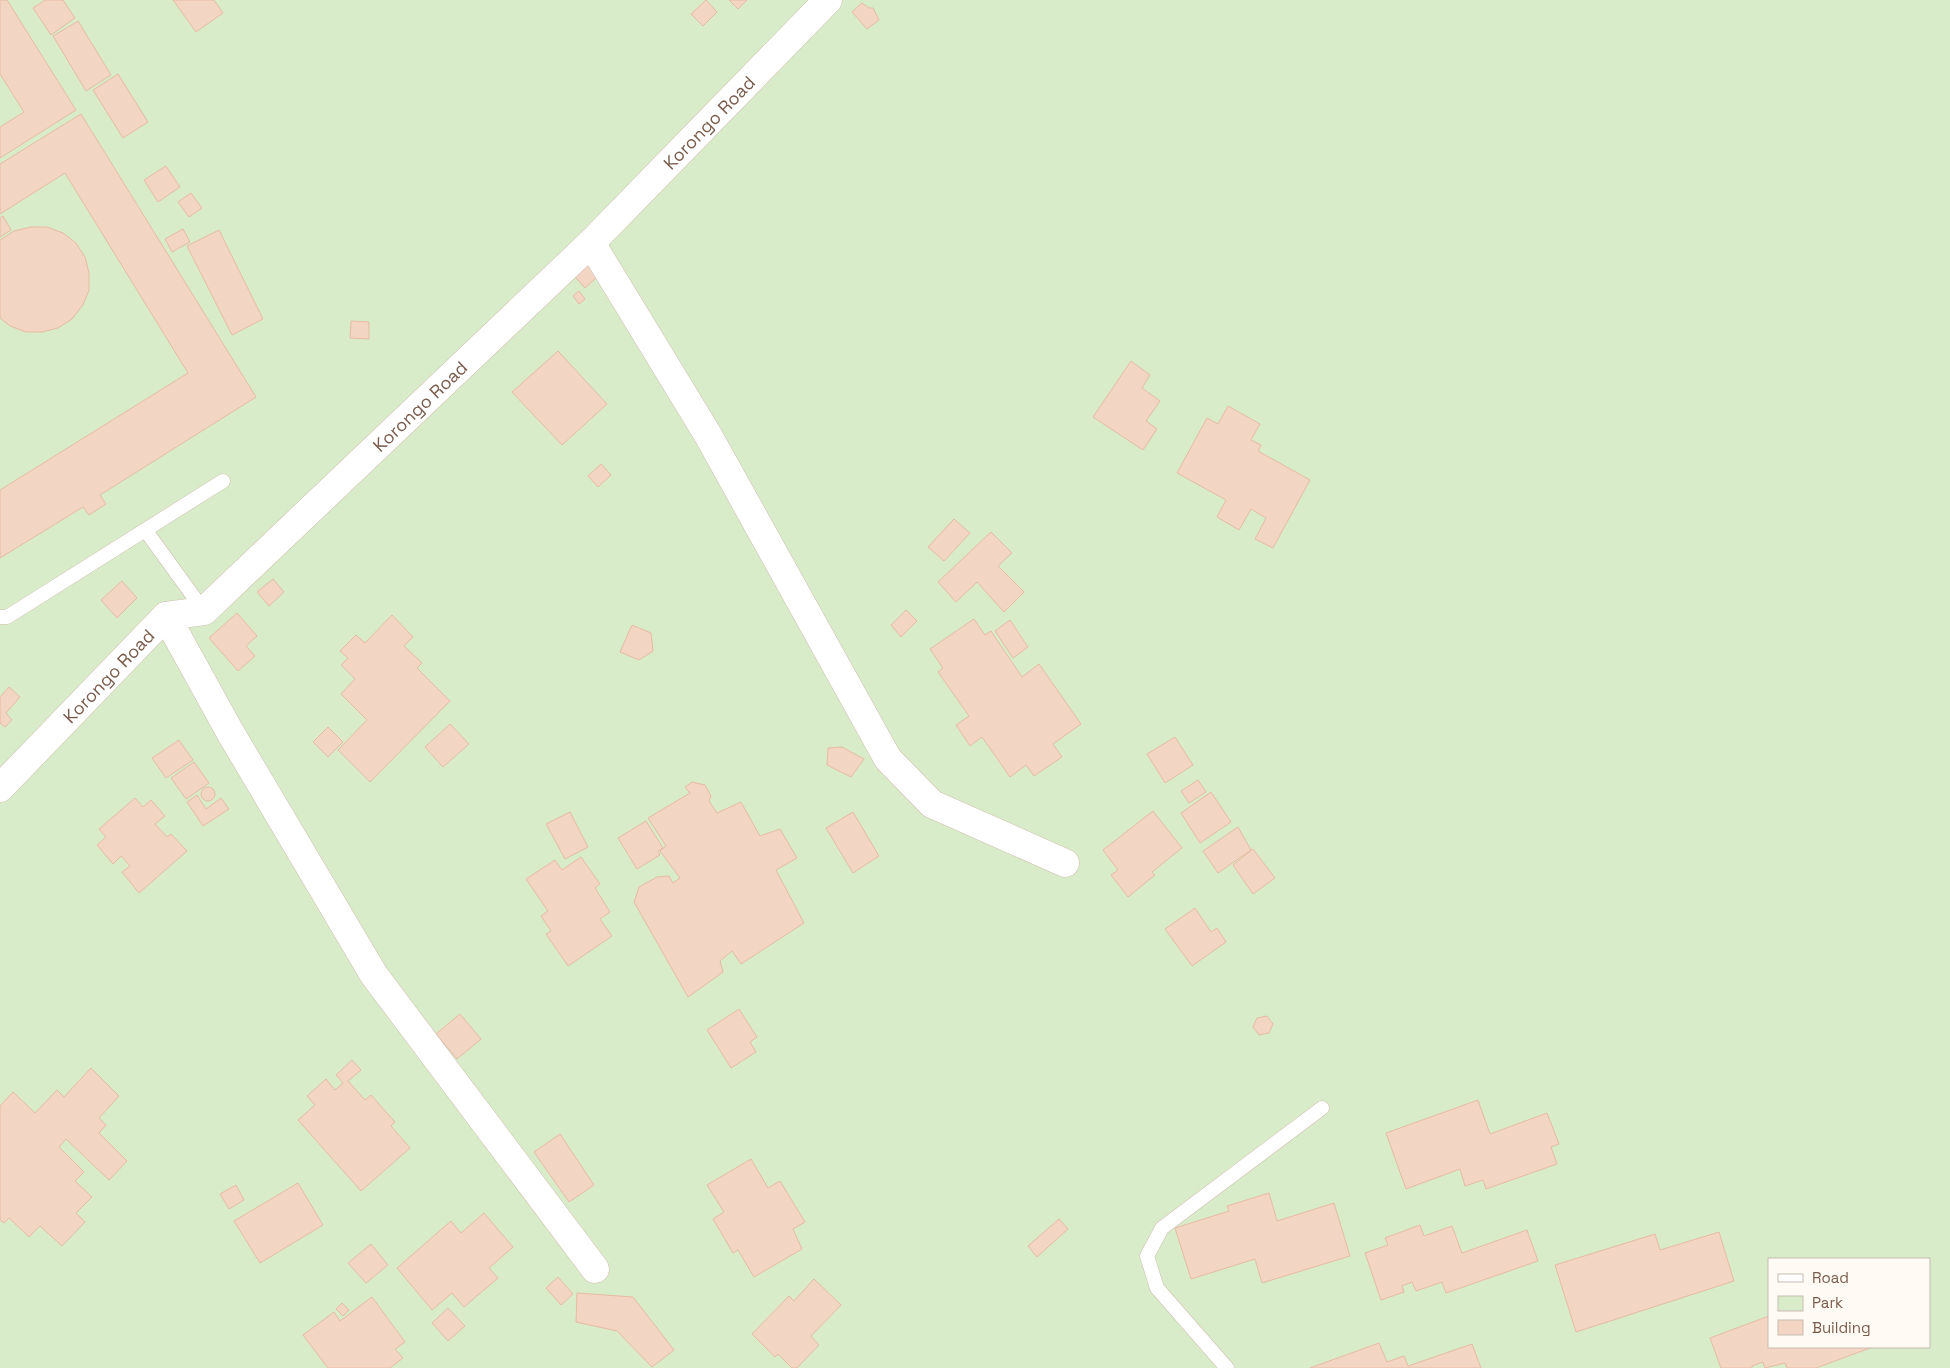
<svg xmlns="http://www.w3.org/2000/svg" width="1950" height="1368" viewBox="0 0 1950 1368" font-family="'Space Grotesk',sans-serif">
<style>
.green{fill:#d8ecc9;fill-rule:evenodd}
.building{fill:#f3d5c3;stroke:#e6bba3}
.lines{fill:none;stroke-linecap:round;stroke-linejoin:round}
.lane-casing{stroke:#d1beb0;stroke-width:15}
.street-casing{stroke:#d1beb0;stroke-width:29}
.lane{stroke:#fff;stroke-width:14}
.street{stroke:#fff;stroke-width:28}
.labels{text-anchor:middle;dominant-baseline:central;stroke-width:5;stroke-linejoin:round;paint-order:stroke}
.street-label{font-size:18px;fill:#7a5c4d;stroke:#fffaf3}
</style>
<rect width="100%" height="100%" fill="#fdf6ec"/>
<path class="green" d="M0,0H1950V1368H0ZM1769,1259H1929V1347H1769Z"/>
<path class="building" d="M0,0H7L76,110L0,158V127L24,112L0,74Z
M45,0H63L75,18L51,35L33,8Z
M173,0H214L223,13L196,32Z
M706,0L717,12L703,26L691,14Z
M729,0H747L738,9Z
M862,3L869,8H873L879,20L867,29L852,12Z
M78,21L111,75L86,91L53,36Z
M118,74L148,122L123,138L93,90Z
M81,114L256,397L100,495L106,504L89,515L83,507L0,558V490L188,373L65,173L0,214V164Z
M166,166L180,187L158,202L144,180Z
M191,193L202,208L189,217L178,202Z
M3,216L11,230L0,237V218Z
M31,227H47L63,233L76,243L85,257L89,273V290L83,305L72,319L58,328L42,332H26L10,326L0,318V240L14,231Z
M183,229L190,242L172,252L165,239Z
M219,230L263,319L232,335L187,246Z
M596,261L605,270L585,288L568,269Z
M579,291L585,299L579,304L573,296Z
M351,321L369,322V339L350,338Z
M558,351L607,404L562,445L512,392Z
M1131,361L1150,375L1142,388L1160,401L1146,421L1157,429L1143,450L1093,417Z
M1228,406L1260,424L1251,440L1261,445L1258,451L1310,480L1273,548L1255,539L1266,518L1251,509L1239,530L1217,517L1226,500L1177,473L1207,418L1218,424Z
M601,464L611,475L598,487L588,476Z
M954,519L970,533L944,561L928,547Z
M991,532L1012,553L998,566L1024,592L1004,612L977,582L956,602L938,582Z
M273,579L284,592L269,606L257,592Z
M122,581L137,598L117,618L101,600Z
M906,610L917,621L901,637L891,625Z
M237,613L257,636L246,646L255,656L238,671L209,638Z
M392,615L413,637L404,646L422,663L417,668L450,701L370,782L338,750L367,720L341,694L355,679L341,665L348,658L340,651L356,635L365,643Z
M974,619L985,635L991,631L1022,677L1039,664L1081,724L1053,744L1062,757L1034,776L1026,765L1010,777L982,737L970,746L956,725L969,716L938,672L943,668L930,649Z
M1010,620L1028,647L1013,658L995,631Z
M632,625L651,633L653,651L639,660L620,652Z
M9,687L20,697L6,713L12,720L5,727L0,723V697Z
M450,724L469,744L443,767L425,747Z
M328,727L343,742L328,757L313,742Z
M1175,737L1193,765L1165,783L1147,754Z
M179,740L193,760L166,778L152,758Z
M842,747L864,759L851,777L827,765L828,748Z
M194,762L209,783L186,799L171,778Z
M1198,780L1206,792L1189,803L1181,791Z
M692,782L705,785L711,796L709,801L717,813L741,802L760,836L780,829L797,858L776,870L804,923L741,964L732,951L720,961L723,972L688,997L634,902L639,887L657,877L669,876L673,883L680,878L660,851L666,846L648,818L690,793L685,787Z
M201 794a7 7 0 1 1 14 0a7 7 0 1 1-14 0Z
M1211,792L1231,822L1200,843L1181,813Z
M197,795L206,809L221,798L229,809L203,826L187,802Z
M135,798L143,807L151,800L165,816L155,824L167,837L171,834L187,851L139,893L122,872L130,866L121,856L113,864L97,845L106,837L99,829Z
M1153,811L1182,848L1152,872L1155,875L1128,897L1111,875L1118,870L1103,850Z
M570,812L588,847L565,859L546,824Z
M853,812L879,856L853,873L826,828Z
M646,821L663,848L658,851L660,855L637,869L618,838Z
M1238,827L1251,850L1218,873L1203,851Z
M1253,849L1275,878L1253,894L1233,865Z
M581,857L600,884L595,888L610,912L600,919L612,936L568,966L546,934L551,931L541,916L548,911L526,879L555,860L562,870Z
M1195,908L1211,932L1217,928L1226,942L1192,966L1165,929Z
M739,1009L757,1037L750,1042L756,1052L731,1068L707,1030Z
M460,1014L481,1039L457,1059L436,1034Z
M1267,1016L1273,1024L1269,1033L1259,1035L1253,1027L1257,1018Z
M352,1060L361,1070L348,1081L365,1100L371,1095L395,1122L391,1126L410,1148L361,1191L298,1120L315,1105L307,1096L326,1079L335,1090L343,1083L336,1075Z
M91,1068L119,1096L99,1118L106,1125L99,1133L127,1161L109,1180L66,1139L59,1147L84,1172L75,1181L92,1197L76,1213L85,1222L62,1246L40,1226L29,1237L9,1218L4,1223L0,1220V1106L13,1092L35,1113L57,1090L64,1097Z
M1478,1100L1490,1134L1547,1113L1559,1144L1551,1147L1557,1164L1486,1189L1483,1180L1465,1186L1460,1169L1406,1189L1386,1133Z
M560,1134L594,1185L569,1202L534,1152Z
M751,1159L768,1188L780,1181L805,1222L793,1229L802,1249L754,1277L738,1250L733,1253L713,1219L724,1212L707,1185Z
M298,1183L323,1225L260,1263L234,1221Z
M236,1185L244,1200L229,1209L220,1194Z
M1269,1193L1277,1221L1334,1203L1350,1256L1262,1283L1255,1259L1191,1279L1175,1228L1229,1211L1227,1206Z
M484,1213L513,1247L489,1268L498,1278L464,1307L452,1293L432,1310L397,1268L451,1221L461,1233Z
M1059,1219L1068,1229L1037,1257L1028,1246Z
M1420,1225L1424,1236L1452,1226L1462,1253L1527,1230L1538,1261L1446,1293L1442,1282L1416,1291L1412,1282L1402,1286L1404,1292L1381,1300L1365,1253L1388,1245L1385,1238Z
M1719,1232L1734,1281L1576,1332L1555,1265L1655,1234L1660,1250Z
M371,1244L388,1265L366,1283L348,1263Z
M558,1277L573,1294L561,1305L546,1288Z
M814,1279L841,1305L811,1336L819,1345L797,1368H792L778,1354L775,1357L752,1334L789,1296L794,1301Z
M577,1293L633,1297L674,1350L652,1367L617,1331L576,1322Z
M372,1297L405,1342L395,1349L403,1358L390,1368H328L303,1335L334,1312L340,1321Z
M342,1303L349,1310L343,1316L336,1309Z
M448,1308L465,1326L448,1341L432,1323Z
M1769,1316V1347H1873L1816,1368H1787L1785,1363L1765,1368L1763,1362L1752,1366V1368H1721L1710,1338Z
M1379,1343L1387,1362L1404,1356L1408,1366L1472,1344L1481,1368H1310Z"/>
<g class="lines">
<defs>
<path id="lane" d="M146,531L204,611
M0,617H7L223,481
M1227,1368L1157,1288L1147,1256L1162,1228L1322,1108"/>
<g id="street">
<path d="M591,243L708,435L888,759L932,804L1065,863"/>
<path d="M166,616L230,732L374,975L595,1269"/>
<path id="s1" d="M0,788L166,616L204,611L591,243L828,0"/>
</g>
</defs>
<use href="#lane" class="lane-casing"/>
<use href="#street" class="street-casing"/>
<use href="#lane" class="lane"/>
<use href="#street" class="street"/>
</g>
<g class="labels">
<g class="street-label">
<text stroke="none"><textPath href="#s1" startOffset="980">Korongo Road</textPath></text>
<text stroke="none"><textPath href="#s1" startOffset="575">Korongo Road</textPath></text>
<text stroke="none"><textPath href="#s1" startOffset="156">Korongo Road</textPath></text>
</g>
</g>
<rect x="1768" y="1258" width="162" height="90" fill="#fffaf3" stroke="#cabbb1"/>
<rect x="1778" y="1274" width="25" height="8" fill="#ffffff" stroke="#cabbb1"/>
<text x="1812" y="1283" font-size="15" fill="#7a5c4d">Road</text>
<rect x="1778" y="1296" width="25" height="15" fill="#d8ecc9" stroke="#cabbb1"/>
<text x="1812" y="1308" font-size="15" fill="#7a5c4d">Park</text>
<rect x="1778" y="1320" width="25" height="15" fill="#f3d5c3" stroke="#cabbb1"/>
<text x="1812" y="1333" font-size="15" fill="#7a5c4d">Building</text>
</svg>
